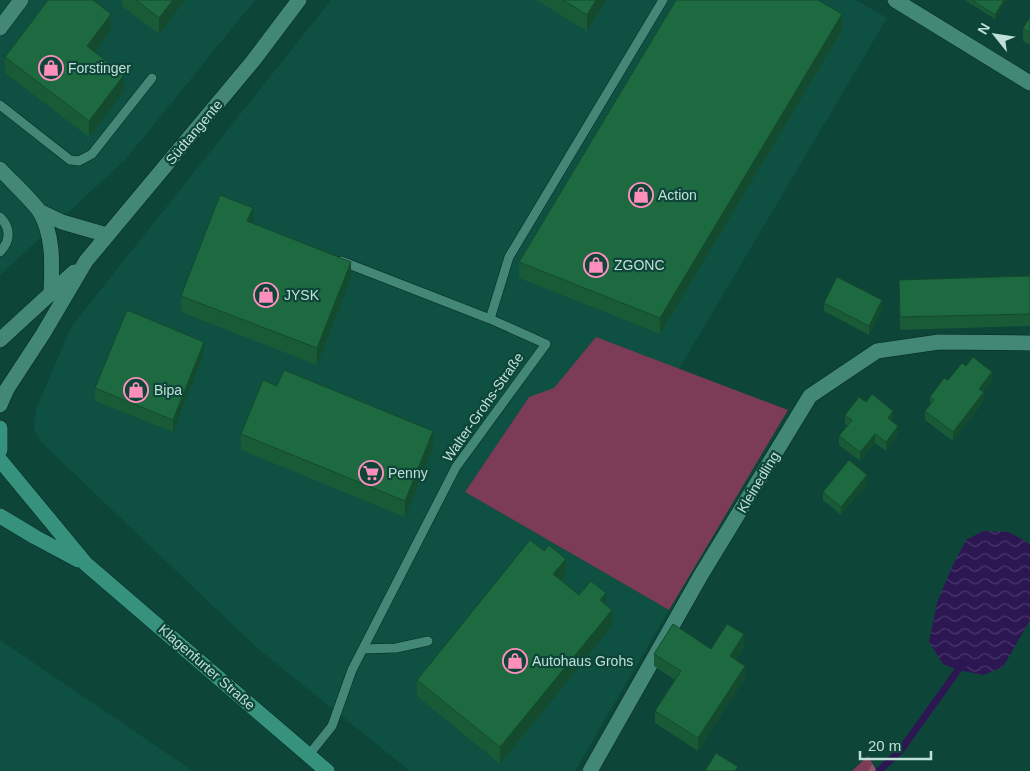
<svg xmlns="http://www.w3.org/2000/svg" width="1030" height="771" viewBox="0 0 1030 771" font-family="Arial,sans-serif">
<style>
.built{fill:#0e5042}
.grass{fill:#7c3b57}
.forest{fill:url(#forest-firs)}
.water{fill:url(#water-waves)}
.lines{fill:none;stroke-linecap:round;stroke-linejoin:round}
.stream{stroke:#2c1752;stroke-width:7}
.service-casing{stroke:#032921;stroke-width:10}
.minor-casing{stroke:#032921;stroke-width:16}
.secondary-casing{stroke:#032921;stroke-width:16}
.primary-casing{stroke:#032921;stroke-width:16}
.service{stroke:#438776;stroke-width:9}
.minor{stroke:#438776;stroke-width:15}
.secondary{stroke:#438776;stroke-width:15}
.primary{stroke:#37927d;stroke-width:15}
.wall{fill:#195b37}
.shaded-wall{fill:#144a2d}
.building{fill:#1d6a40;stroke:#144a2d}
.labels{text-anchor:middle;dominant-baseline:central;stroke-width:4.5;stroke-linejoin:round;paint-order:stroke}
.poi-label{font-size:14px;fill:#bfe0d6;stroke:#0d4539;text-anchor:start}
.street-label{font-size:14px;fill:#bfe0d6;stroke:#0d4539}
</style>
<defs>
<pattern id="forest-firs" width="22" height="20" patternUnits="userSpaceOnUse" patternTransform="scale(1.25)"><rect width="22" height="20" fill="#7c3b57"/><path d="M5 1l3.5 6h-7zM16 11l3.5 6h-7z" fill="#8d576e"/></pattern>
<pattern id="water-waves" width="16" height="10" patternUnits="userSpaceOnUse" patternTransform="scale(1.25)"><rect width="16" height="10" fill="#2c1752"/><path d="M0 5q4-4 8 0t8 0" fill="none" stroke="#49386a"/></pattern>
</defs>
<rect width="100%" height="100%" fill="#0d4539"/>
<path class="built" d="M0,0H255L125,160L0,275Z
M331,0H856L887,18L679,369L596,337L554,389L529,397L465,492L669,610L575,771H410L257,648L40,441L34,428L36,409L71,327Z
M0,640L193,771H0Z"/>
<path class="grass" d="M596,337L788,410L669,610L465,492L529,397L554,388Z"/>
<path class="forest" d="M868,756L877,771H852Z"/>
<path class="water" d="M983,531L1009,532L1030,544V620L1003,667L983,675L958,670L943,664L929,642L937,603L951,569L966,540Z"/>
<g class="lines">
<path class="stream" d="M879,771L901,750L958,670L964,664"/>
<defs>
<path id="service" d="M0,105L70,160L79,161L92,154L152,78
M0,217C11,228 11,240 0,252
M490,319L509,257L663,0
M363,649L396,648L428,641
M308,756L332,726L352,670L456,467L546,344L490,319L341,261"/>
<path id="minor" d="M895,0L1030,83
M0,28L21,0
M0,169C11,181 31,199 40,212C54,237 52,265 51,293
M39,211L62,222L107,235
M590,771L701,575L810,396L877,351L939,342L1030,343"/>
<path id="secondary" d="M0,340L74,272
M0,405L7,389L43,334L86,261L253,61L299,0"/>
<path id="primary" d="M0,428V450
M0,460L86,564L327,771
M0,516L35,537L78,560"/>
</defs>
<use href="#service" class="service-casing"/>
<use href="#minor" class="minor-casing"/>
<use href="#secondary" class="secondary-casing"/>
<use href="#primary" class="primary-casing"/>
<use href="#service" class="service"/>
<use href="#minor" class="minor"/>
<use href="#secondary" class="secondary"/>
<use href="#primary" class="primary"/>
</g>
<path class="wall" d="M122,0H185L159,34L122,6Z
M536,0H606L587,31Z
M965,0H1007L995,19Z
M1030,17V45L1023,41V28Z
M111,30L94,52L124,91L89,137L5,73V57Z
M842,30L660,334L519,278V262Z
M253,223L351,278L317,365L181,312V296Z
M1030,276V326L900,330L899,280Z
M824,303L882,309L869,335L824,311Z
M204,354L173,432L95,401V388Z
M966,366L992,381L983,392L984,401L953,441L925,420V411L930,405V397Z
M866,402L893,420L892,421L898,434L886,451L875,443L860,461L839,445V436L848,426L845,424V415Z
M241,434L433,447L405,517L241,450Z
M867,484L841,515L823,500V492Z
M566,575L561,580L579,595L606,605L612,626L500,764L417,696V680Z
M744,647L736,660L745,678L698,751L655,723V711L675,680L654,666V654L711,649Z"/>
<path class="shaded-wall" d="M173,0H185L159,34V18Z
M596,0H606L587,31V15Z
M1004,0H1007L995,19V15Z
M111,14V30L87,62V46Z
M842,14V30L660,334V318Z
M124,75V91L89,137V121Z
M253,208V224L247,221Z
M351,262V278L317,365V348Z
M882,300V309L869,335V326Z
M204,342V354L173,432V420Z
M992,372V381L979,397V389Z
M984,392V401L953,441V432Z
M893,411V420L888,426V418Z
M898,426V434L886,451V442Z
M433,431V447L405,517V501Z
M875,434V443L860,461V452Z
M867,475V484L841,515V507Z
M566,559V575L553,590V574Z
M606,593V609L600,600Z
M612,610V626L500,764V747Z
M744,634V647L730,669V656Z
M745,666V678L698,751V738Z"/>
<path class="building" d="M48,0H93L111,14L87,46L124,75L89,121L5,57Z
M136,0H173L159,18Z
M563,0H596L587,15Z
M676,0H818L842,14L660,318L519,262Z
M972,0H1004L995,15Z
M1030,17V33L1023,28Z
M220,195L253,208L247,221L351,262L317,348L181,296Z
M1030,276V314L900,317L899,280Z
M837,277L882,300L869,326L824,303Z
M127,310L204,342L173,420L95,388Z
M973,357L992,372L979,389L984,392L953,432L925,411L934,400L930,397L944,378L948,380L962,363L966,366Z
M284,370L433,431L405,501L241,434L263,380L277,386Z
M872,394L893,411L888,418L898,426L886,442L875,434L860,452L839,436L852,420L845,415L859,397L866,402Z
M849,460L867,475L841,507L823,492Z
M530,540L544,551L549,545L566,559L553,574L579,595L591,581L606,593L600,600L612,610L500,747L417,680Z
M673,624L711,649L727,624L744,634L730,656L745,666L698,738L655,711L681,671L654,654Z
M716,753L738,767L735,771H705Z"/>
<defs>
<symbol id="shop-ring" viewBox="-11 -11 22 22"><circle r="9.5" fill="#0d4539" stroke="#fe8ebc" stroke-width="1.5"/><path d="M-5-2.5h2.3a2.7 3.5 0 0 1 5.4 0H5L5.5 6h-11ZM-1.5-2.5h3a1.5 2.3 0 0 0-3 0Z" fill="#fe8ebc"/></symbol>
<symbol id="supermarket-ring" viewBox="-11 -11 22 22"><circle r="9.5" fill="#0d4539" stroke="#fe8ebc" stroke-width="1.5"/><path d="M-6-5.5h2.5l.6 2H6L4.5 2H-2.5L-4.4-4H-6ZM-1.5 3.2a1.3 1.3 0 1 0 .1 0ZM3 3.2a1.3 1.3 0 1 0 .1 0Z" fill="#fe8ebc"/></symbol>
</defs>
<g fill-rule="evenodd">
<use href="#shop-ring" x="37" y="54" width="28" height="28"/>
<use href="#shop-ring" x="627" y="181" width="28" height="28"/>
<use href="#shop-ring" x="582" y="251" width="28" height="28"/>
<use href="#shop-ring" x="252" y="281" width="28" height="28"/>
<use href="#shop-ring" x="122" y="376" width="28" height="28"/>
<use href="#supermarket-ring" x="357" y="459" width="28" height="28"/>
<use href="#shop-ring" x="501" y="647" width="28" height="28"/>
</g>
<g class="labels">
<g class="poi-label">
<text x="68" y="68">Forstinger</text>
<text x="658" y="195">Action</text>
<text x="614" y="265">ZGONC</text>
<text x="284" y="295">JYSK</text>
<text x="154" y="390">Bipa</text>
<text x="388" y="473">Penny</text>
<text x="532" y="661">Autohaus Grohs</text>
</g>
<g class="street-label">
<text transform="translate(194 132) rotate(-50)">Südtangente</text>
<text transform="translate(483 407) rotate(-55)">Walter-Grohs-Straße</text>
<text transform="translate(758 482) rotate(-59)">Kleinedling</text>
<text transform="translate(207 667) rotate(41)">Klagenfurter Straße</text>
</g>
</g>
<g transform="translate(995 35) rotate(300)" stroke="#0d4539" stroke-width="4" paint-order="stroke">
<path d="M0-4L9 19L0 12L-9 19Z" fill="#bfe0d6"/>
<text y="-8" font-size="14" font-weight="bold" text-anchor="middle" fill="#bfe0d6">N</text>
</g>
<path d="M860 751v8h71v-8" fill="none" stroke="#bfe0d6" stroke-width="2.5"/>
<text x="868" y="751" font-size="15" fill="#bfe0d6" stroke="#0d4539" stroke-width="4" paint-order="stroke">20 m</text>
</svg>
